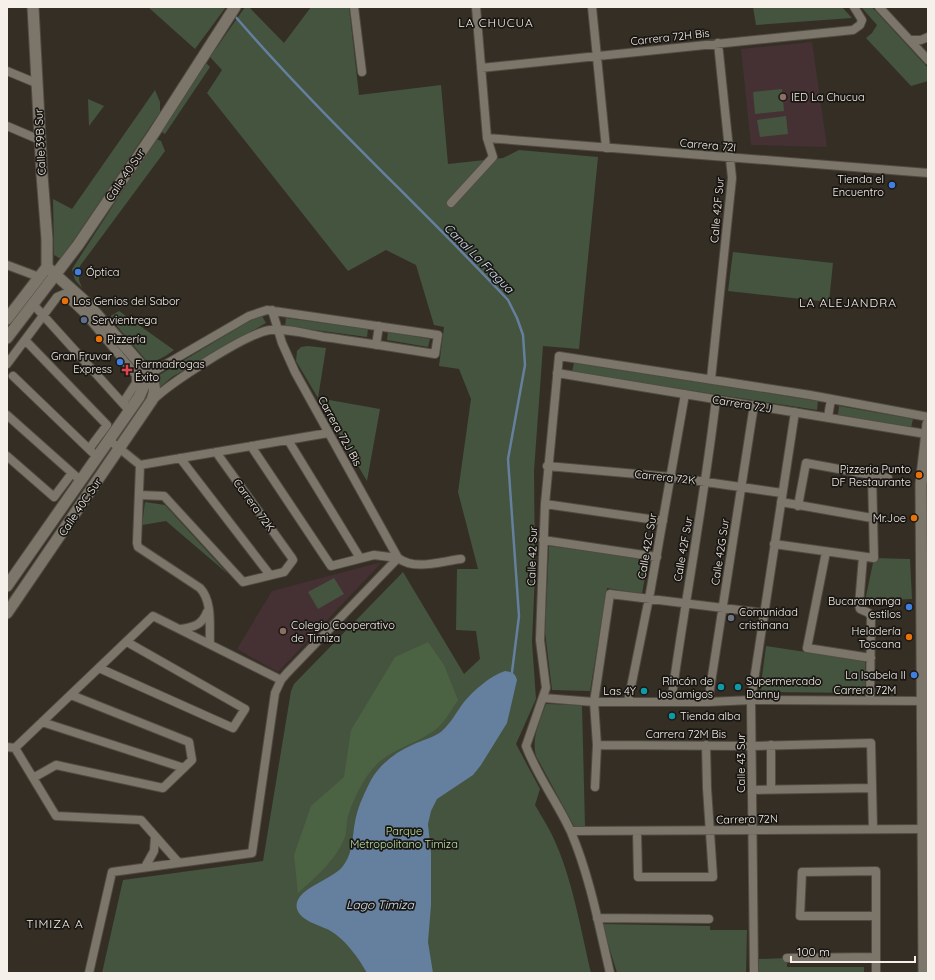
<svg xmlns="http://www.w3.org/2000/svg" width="935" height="980" viewBox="0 0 935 980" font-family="Quicksand,sans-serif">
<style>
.education{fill:#453134}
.green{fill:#44543e}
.forest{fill:#4c6343}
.water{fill:#657f9f}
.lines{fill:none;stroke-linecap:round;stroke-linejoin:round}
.stream{stroke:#657f9f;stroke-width:2.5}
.street-casing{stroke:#504b43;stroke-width:10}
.secondary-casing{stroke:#504b43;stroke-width:13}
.street{stroke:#7c756a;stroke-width:8}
.secondary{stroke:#7c756a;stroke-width:11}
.education-dot{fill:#8d6e63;stroke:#1a1713;stroke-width:1.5}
.shop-dot{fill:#3f7fe0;stroke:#1a1713;stroke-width:1.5}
.food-dot{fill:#e8710a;stroke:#1a1713;stroke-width:1.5}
.service-dot{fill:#5c6f8a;stroke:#1a1713;stroke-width:1.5}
.health-dot{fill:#e0444e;stroke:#1a1713;stroke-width:1.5}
.worship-dot{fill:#6b7280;stroke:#1a1713;stroke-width:1.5}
.culture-dot{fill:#0f9aa8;stroke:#1a1713;stroke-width:1.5}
.labels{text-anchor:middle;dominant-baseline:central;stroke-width:3.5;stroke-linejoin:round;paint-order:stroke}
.street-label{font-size:11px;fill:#f5f0ea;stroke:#1a1713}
.poi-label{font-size:11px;fill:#f5f0ea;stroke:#1a1713;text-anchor:start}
.park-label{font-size:11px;fill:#bae3ab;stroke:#1a1713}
.neighbourhood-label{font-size:12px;letter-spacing:1px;fill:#f5f0ea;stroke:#1a1713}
.water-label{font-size:12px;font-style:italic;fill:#d2e4f9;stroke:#1a1713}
</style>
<rect width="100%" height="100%" fill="#352e25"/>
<path class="education" d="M812,42L827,147L751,145L741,49Z
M382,562L278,672L237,649L272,591Z"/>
<path class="green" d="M148,7H226L195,49Z
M245,7H249L284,43L311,7H349L359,95L441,85L448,164L503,158L519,150L598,157L579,349L543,346L534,471L535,573L532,642L536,699L516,744L540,789L535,805C541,816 548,826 553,837C572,877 581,930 591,973H102L123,880L263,861L291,691L294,684L403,572L464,674L480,659L476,631L456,630L457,569H478L458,492L471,399L459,369L439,366L444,327L434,325L416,265L386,250L348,271L207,93L222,70L210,57Z
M753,7H842L852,18L756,25Z
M861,7H872L928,68V81L911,86L866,38L872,33L877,25Z
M206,63L210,67L165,134L160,131Z
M782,89L784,111L755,114L753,92Z
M155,90L160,102V112L61,259L54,255L53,199L72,209Z
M88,99L104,106L89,126Z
M786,116L788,134L760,137L757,120Z
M156,139L161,141L165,151L80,266L79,280L82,288L75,280L72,269Z
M733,252L833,263L829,302L728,291Z
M119,311L174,350C165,356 156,364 146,360L109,317Z
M261,314L266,323L172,377L159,388L156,377Z
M286,318L368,329L367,337L285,326Z
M388,332L430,339L428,347L387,340Z
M308,346L326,348L318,398L380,409L367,481L296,361L297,351L301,347Z
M574,363L818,401L817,410L572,372Z
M839,406L913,419L911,428L838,415Z
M928,464V826L926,528Z
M145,502L165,505L228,574L166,521L142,525Z
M549,546L648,559L642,594L607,588L590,691L552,690L545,632Z
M874,558L910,559L912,599L865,601Z
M334,578L344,594L318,609L308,592Z
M766,646L865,661V693L760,692Z
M546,704L582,705L585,826H574L536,756C531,738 540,721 546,704Z
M602,924L710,926V930H747L746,973H617Z
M787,958V967H864V973H759V959Z"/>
<path class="forest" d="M428,642L444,665L458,700C451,710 445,722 436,729C417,744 393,748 376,765C364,777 353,800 348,816C346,823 347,831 345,837C336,860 316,877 298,893L294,855L311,806L344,777L351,730L395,657Z"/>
<path class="water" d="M505,671C513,672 515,673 517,680L507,723L481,765L473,775L437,799L431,811L428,824L431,853V905L428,942L433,973H367C358,957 345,939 329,930C319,925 301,921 297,909C292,889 333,880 343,866C354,852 352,833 356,817C359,804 365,792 371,780C380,764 396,752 412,745C422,740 433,738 442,731C451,723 457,711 464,702C474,690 490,676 505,671Z"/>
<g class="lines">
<path class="stream" d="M234,15C320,115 418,204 508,300L517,318L523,335L525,365L508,459L519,616L512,672"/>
<defs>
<path id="street" d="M354,7L362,72
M592,7L606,148
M879,7L928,60
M910,40H921L928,37
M481,68L853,30L860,25L862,20L854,7
M7,71L36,83
M7,126L40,140
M487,138L928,173
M451,203L493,157L487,138L476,7
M7,265L39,277
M32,303L126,407
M272,310L282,343L295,372L398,558C415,571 442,561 461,559
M25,340L107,425L89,449
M376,345L379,326
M7,364L57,297L64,294L86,315L136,375V383L123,403
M557,373L926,434
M149,374L249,316L267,310L438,335L435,354C398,348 361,342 324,337C307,334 287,328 270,330C247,333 170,383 153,400
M13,376L92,452
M711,379L732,178L718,43
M7,415L80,480
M828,417L831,399
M109,440L140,465
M288,440L360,558
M251,446L331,566L374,555L398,558
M7,456L54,497L72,473
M180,458L270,575
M140,465L137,543L138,547L200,588C213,602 209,626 210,644
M140,465L328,433
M547,466L671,477L782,493
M139,495L164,496L243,582L284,572L293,560L292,558L216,452
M781,502L872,518
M545,504L663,521
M798,506L806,463L888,478
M543,540L657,557
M774,544L874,558L872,475
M826,552L807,648L871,658
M863,557L859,605L860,609L869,613L871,617L870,701
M181,629C194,627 202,625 207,612
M99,668L233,728L245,709L127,642
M544,698L594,702H708L751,700L922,701
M628,702L650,593L685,394
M671,702C685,601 704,501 716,399
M708,702L754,405
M42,722L184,768
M597,745L752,746L871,743L873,829
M771,745V789
M7,747L15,748
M15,748L153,616L281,680
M15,748L56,816L141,820L178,862
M33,778L56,765L163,788L192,760L189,742L71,695
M595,787L597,745L594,702L610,594L764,613
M752,790L872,788
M571,831L923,829
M637,831L638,877H713L707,788L706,745
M145,867L154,851L155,837
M876,916H800L802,872L876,871V973
M597,918L709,919
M787,958L876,957
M89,973L112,872L252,853L275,693L281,680L287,673L398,558
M610,973C599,926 590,877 571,832C558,803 537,776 526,746L546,688L540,640L545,504L559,356L810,395L928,417
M754,973L751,700L795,412"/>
<path id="secondary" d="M33,7L42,175L47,239V267
M7,319L47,267
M7,338L78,245L154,133L235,7
M7,586L139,397L149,374
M7,613L152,400C156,390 155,383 149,374L87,303L47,267
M924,973L921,484L928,424"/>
</defs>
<use href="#street" class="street-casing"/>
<use href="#secondary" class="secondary-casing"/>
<use href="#street" class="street"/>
<use href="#secondary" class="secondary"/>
</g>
<g class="education-dot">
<circle cx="783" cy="97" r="4"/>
<circle cx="283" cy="631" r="4"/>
</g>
<g class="shop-dot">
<circle cx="892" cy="185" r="4"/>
<circle cx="78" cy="272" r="4"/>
<circle cx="120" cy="362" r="4"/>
<circle cx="909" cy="607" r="4"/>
<circle cx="914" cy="675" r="4"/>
</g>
<g class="food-dot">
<circle cx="65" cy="301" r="4"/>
<circle cx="99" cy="339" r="4"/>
<circle cx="919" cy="475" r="4"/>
<circle cx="914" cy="518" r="4"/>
<circle cx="909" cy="637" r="4"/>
</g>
<circle class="service-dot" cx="84" cy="320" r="4"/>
<path class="health-dot" d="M125 364h4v4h4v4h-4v4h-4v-4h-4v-4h4z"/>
<circle class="worship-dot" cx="731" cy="618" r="4"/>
<g class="culture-dot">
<circle cx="721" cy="687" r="4"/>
<circle cx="738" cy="687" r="4"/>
<circle cx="644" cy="691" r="4"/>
<circle cx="672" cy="716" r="4"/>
</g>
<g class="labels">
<g class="street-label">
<text transform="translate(670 37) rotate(-6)">Carrera 72H Bis</text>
<text transform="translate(40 142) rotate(-93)">Calle 39B Sur</text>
<text transform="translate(708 145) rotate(5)">Carrera 72I</text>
<text transform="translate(125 175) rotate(-56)">Calle 40 Sur</text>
<text transform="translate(717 210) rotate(-85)">Calle 42F Sur</text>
<text transform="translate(742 404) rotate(9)">Carrera 72J</text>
<text transform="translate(340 431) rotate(61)">Carrera 72J Bis</text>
<text transform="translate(665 477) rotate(6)">Carrera 72K</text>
<text transform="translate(254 505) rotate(54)">Carrera 72K</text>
<text transform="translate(80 507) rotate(-56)">Calle 40C Sur</text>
<text transform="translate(647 546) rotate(-80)">Calle 42C Sur</text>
<text transform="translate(683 549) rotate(-80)">Calle 42F Sur</text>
<text transform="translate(720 552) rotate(-81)">Calle 42G Sur</text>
<text transform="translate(532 556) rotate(-88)">Calle 42 Sur</text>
<text x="865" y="690">Carrera 72M</text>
<text x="686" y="734">Carrera 72M Bis</text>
<text transform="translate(741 763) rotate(-90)">Calle 43 Sur</text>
<text transform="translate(747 819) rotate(-1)">Carrera 72N</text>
</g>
<g class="poi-label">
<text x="791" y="97">IED La Chucua</text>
<text x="884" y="179" text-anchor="end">Tienda el<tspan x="884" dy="13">Encuentro</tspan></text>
<text x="86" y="272">Óptica</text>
<text x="73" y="301">Los Genios del Sabor</text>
<text x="92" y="320">Servientrega</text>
<text x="107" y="339">Pizzería</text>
<text x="112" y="356" text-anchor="end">Gran Fruvar<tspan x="112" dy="13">Express</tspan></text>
<text x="135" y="364">Farmadrogas<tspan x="135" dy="13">Éxito</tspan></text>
<text x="911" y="469" text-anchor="end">Pizzeria Punto<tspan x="911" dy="13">DF Restaurante</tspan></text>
<text x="906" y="518" text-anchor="end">Mr.Joe</text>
<text x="901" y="601" text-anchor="end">Bucaramanga<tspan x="901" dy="13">estilos</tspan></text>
<text x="739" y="612">Comunidad<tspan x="739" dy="13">cristinana</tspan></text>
<text x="291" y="625">Colegio Cooperativo<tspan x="291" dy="13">de Timiza</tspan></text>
<text x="901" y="631" text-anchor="end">Heladería<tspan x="901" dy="13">Toscana</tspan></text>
<text x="906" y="675" text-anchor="end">La Isabela II</text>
<text x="713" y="681" text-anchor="end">Rincón de<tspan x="713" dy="13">los amigos</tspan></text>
<text x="746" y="681">Supermercado<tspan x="746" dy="13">Danny</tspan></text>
<text x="636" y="691" text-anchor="end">Las 4Y</text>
<text x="680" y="716">Tienda alba</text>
</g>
<g class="park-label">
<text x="404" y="831">Parque<tspan x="404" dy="13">Metropolitano Timiza</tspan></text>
</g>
<g class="neighbourhood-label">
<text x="496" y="22">LA CHUCUA</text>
<text x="848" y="302">LA ALEJANDRA</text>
<text x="55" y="923">TIMIZA A</text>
</g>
<g class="water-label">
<text transform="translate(479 258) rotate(45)">Canal La Fragua</text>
<text x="380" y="904">Lago Timiza</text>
</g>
</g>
<rect width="935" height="980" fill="none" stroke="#f5f0ea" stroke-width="16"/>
<path d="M791 956v6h124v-6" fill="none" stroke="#f5f0ea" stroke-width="2"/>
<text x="797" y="956" font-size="12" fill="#f5f0ea" stroke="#1a1713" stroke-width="3" paint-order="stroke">100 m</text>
</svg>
